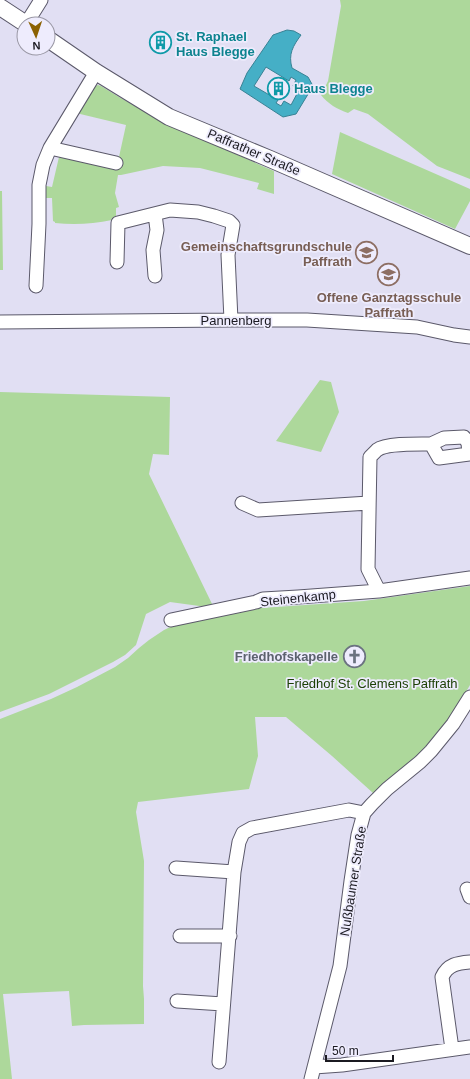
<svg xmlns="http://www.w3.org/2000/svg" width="470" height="1079" viewBox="0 0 470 1079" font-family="Helvetica,sans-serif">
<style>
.green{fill:#add89b}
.water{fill:#45afc6;stroke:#388294;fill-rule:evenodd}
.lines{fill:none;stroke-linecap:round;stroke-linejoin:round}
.minor-casing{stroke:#5b596a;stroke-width:15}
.major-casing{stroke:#5b596a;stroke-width:18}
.minor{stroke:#fff;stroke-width:13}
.major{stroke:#fff;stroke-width:16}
.labels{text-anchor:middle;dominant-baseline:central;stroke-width:3.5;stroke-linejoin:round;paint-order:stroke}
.culture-label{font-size:13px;font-weight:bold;fill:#0d838f;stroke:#eeecfd;text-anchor:start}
.street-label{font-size:13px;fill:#1b1a21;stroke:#eeecfd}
.education-label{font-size:13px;font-weight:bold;fill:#785e54;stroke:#eeecfd;text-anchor:end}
.worship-label{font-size:13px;font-weight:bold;fill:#5b616d;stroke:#eeecfd;text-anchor:end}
.park-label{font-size:13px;fill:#1c4005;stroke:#eeecfd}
</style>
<rect width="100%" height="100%" fill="#e1dff3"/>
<path class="green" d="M340,0H470V179L437,166L368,114L354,109L348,113C337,109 328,104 321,95L328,81L341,6Z
M98,85L101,86C155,120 215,145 274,171V194L257,189L259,183L200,168L163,166L121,175H118L115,193L119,207L116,208V216L111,219L112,220C93,224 74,225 55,223V222L53,221L52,198H45L46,186L52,187L59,157L53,155L117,166L126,125L76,113L94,86Z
M340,132L470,189V201L455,229L332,174Z
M0,191H2L3,270H0Z
M320,380L331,382L339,412L321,452L276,441Z
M0,392L170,397L169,455L153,454L149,474L214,608L170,602L146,614L136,645L125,655L113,662L49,694L0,712Z
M470,586V685L460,702L444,725L422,751L397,773L373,793L332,756L286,717H255L258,756L249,789L138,802L136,812L144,861L143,986L144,999V1024L84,1025L72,1026L69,991L3,994L12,1079H0V719L51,699L77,687L115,667L128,658L139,648L149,640L164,630L185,620L248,609L364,601Z"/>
<path class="water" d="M287,30L294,31L301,35C293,46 288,54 292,68L308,77L313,86L296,114L283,117L240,89L247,73L273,35ZM266,67L289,81L291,77L296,80L293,86L299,90L291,105L284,101L281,106L276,103L278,100L254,86Z"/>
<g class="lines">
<defs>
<path id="minor" d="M26,24L41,0
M50,148L116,163
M117,262L118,223L170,210L198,212L214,216L229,221L233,225L228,255L231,320
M155,276L153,250L157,230L155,214
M36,286L39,224V185L43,165L50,148L96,72
M0,322L231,320H307L417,327L454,335L470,337
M242,503L258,510L369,503
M379,591L368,569L370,457C373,454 375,452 377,450C386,443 419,444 431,444L439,458L469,454L468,443L464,437L444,438L431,444
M171,620L256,602L263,599L298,597L379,591L470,578
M176,868L234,872
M467,889L470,897
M180,936H230
M177,1001L223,1004
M452,1049L442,977C448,964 458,963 470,962
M219,1062L234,872L239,842L243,833L252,828L349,810L364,813
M314,1067L342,1065L470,1047
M311,1079L340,966L351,881L358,835L364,813L372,804L387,789L420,762L431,751L453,724L470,697"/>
<path id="major" d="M0,7L26,24
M48,39L96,72L169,117L270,159L470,246"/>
</defs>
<use href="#minor" class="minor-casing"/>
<use href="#major" class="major-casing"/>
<use href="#minor" class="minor"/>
<use href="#major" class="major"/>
</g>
<defs>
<symbol id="building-ring" viewBox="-11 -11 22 22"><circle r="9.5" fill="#eeecfd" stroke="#0f9aa8" stroke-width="1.5"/><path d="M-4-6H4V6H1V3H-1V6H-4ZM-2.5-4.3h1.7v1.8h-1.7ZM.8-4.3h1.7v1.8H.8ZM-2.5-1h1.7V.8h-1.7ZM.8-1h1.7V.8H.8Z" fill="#0f9aa8"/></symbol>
<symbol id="school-ring" viewBox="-11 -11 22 22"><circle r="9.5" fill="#eeecfd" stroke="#8d6e63" stroke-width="1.5"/><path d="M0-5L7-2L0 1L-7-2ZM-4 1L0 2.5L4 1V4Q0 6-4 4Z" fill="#8d6e63"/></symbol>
<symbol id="church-ring" viewBox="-11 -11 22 22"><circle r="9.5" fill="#eeecfd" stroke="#6b7280" stroke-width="1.5"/><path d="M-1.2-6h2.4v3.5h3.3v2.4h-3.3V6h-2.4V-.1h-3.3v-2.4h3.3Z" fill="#6b7280"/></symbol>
</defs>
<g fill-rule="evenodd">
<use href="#building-ring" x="148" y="30" width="25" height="25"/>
<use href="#building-ring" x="266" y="76" width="25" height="25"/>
<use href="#school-ring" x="354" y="240" width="25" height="25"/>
<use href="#school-ring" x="376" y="262" width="25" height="25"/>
<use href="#church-ring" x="342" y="644" width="25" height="25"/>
</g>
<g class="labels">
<g class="culture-label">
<text x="176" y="36">St. Raphael<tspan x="176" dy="15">Haus Blegge</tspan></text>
<text x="294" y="88">Haus Blegge</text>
</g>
<g class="street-label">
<text transform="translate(254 152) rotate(23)">Paffrather Straße</text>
<text x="236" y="320">Pannenberg</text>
<text transform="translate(298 598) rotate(-6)">Steinenkamp</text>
<text transform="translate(353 881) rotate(-81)">Nußbaumer Straße</text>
</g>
<g class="education-label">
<text x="352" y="246">Gemeinschaftsgrundschule<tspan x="352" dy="15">Paffrath</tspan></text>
<text x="389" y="297" text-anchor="middle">Offene Ganztagsschule<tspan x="389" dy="15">Paffrath</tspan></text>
</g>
<g class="worship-label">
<text x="338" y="656">Friedhofskapelle</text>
</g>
<g class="park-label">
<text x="372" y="683">Friedhof St. Clemens Paffrath</text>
</g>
</g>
<g transform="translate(36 36) rotate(177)"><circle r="19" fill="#eeecfd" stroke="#9a98a5"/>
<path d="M0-3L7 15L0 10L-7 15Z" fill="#8b6102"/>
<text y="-6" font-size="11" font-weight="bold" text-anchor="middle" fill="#1b1a21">N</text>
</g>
<path d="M326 1055v6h67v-6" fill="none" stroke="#1b1a21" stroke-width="2"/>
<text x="332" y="1055" font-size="12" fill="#1b1a21" stroke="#eeecfd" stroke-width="3" paint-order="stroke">50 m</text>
</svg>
